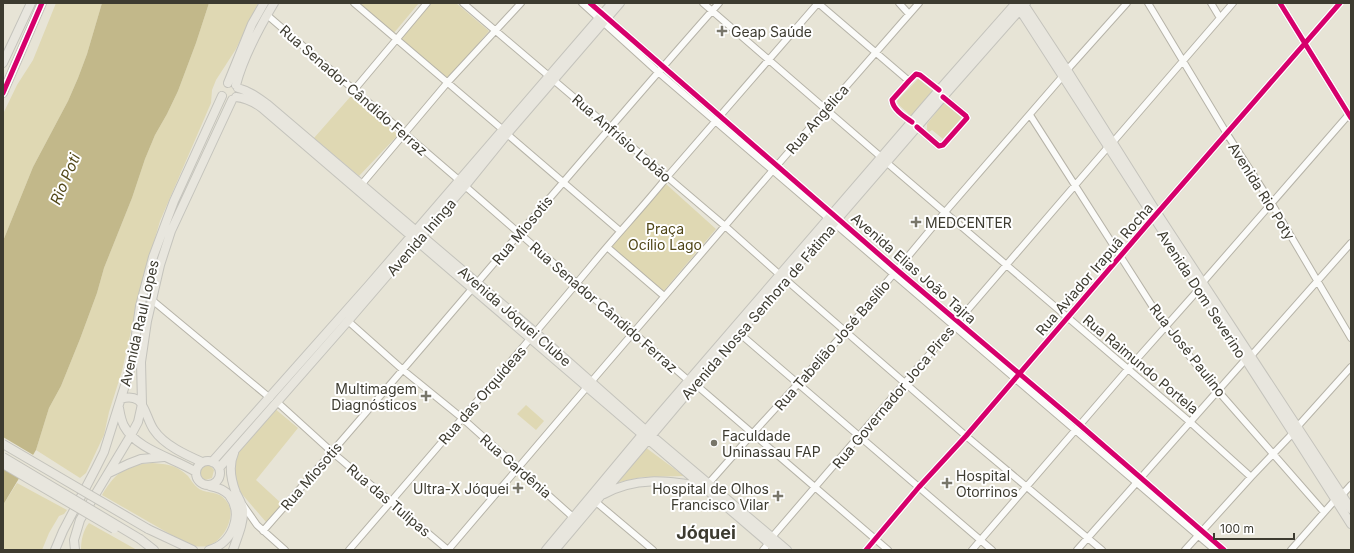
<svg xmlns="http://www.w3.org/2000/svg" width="1354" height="553" viewBox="0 0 1354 553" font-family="Inter,sans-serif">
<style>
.green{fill:#dfd8b3}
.water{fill:#c2b88a}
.pier{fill:#e7e4d6}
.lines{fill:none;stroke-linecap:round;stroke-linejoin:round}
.minor-casing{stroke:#b6b3a8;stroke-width:8}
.major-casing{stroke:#c4c3bc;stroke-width:10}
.minor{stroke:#fbfbf9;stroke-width:6}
.major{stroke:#e8e6de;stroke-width:8}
.major-bridge-casing{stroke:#c4c3bc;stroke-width:10;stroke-linecap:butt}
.major-bridge{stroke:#e8e6de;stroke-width:8}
.cycleway-casing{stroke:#fff;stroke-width:8}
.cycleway{stroke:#d6006c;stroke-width:5}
.poi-dot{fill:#78766a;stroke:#fff;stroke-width:1.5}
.labels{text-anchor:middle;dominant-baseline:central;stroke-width:4;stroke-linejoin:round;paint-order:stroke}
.poi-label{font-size:14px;fill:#3d3b30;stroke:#fff;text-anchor:start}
.street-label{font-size:14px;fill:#3d3b30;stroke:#fff}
.park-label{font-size:14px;fill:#4f4516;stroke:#fff}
.water-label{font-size:15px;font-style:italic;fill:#53491a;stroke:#fff}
.district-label{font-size:18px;font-weight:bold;fill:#3d3b30;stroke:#fff}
</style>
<rect width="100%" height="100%" fill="#e7e4d6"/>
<path class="green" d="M56,3H102L87,54L78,78L68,101L33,167L3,241V114L17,85L33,60Z
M209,3H258L236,49L216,80L212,90L211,103L160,221L143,279L122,371L109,412L104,435L86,473L80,478L36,450L49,408L61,386L80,339L97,293L104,268L132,198L145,159L155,135L167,114L178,91L196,43Z
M357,3H419L393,34Z
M432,3H456L489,31L448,79L401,39Z
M921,78L935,90L913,118L899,105L897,101L918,79Z
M351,96L398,135L359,176L314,138Z
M945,101L966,117L941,142L943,139L932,130L929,132L927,130V124Z
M666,184L716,229L662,293L610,247Z
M526,405L544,421L536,430L517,414Z
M274,408L298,428L256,480L282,504L266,522L241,493L238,488L235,480L234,464L239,450Z
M645,447L684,476L642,477L615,483Z
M152,463C168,464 176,465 188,476C191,480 194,485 198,488C206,495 219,489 227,502C237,515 224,540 210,545C203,548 195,546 189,545L102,495C116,472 125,465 152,463Z
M209,464L214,470L212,478L202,481L198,475L199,468L204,465Z
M17,483L67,510L64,514L59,516L49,533L42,550H3V505Z
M89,523L137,550H81C81,541 83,530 89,523Z"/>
<path class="water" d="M102,3H209L196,43L178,91L167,114L155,135L145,159L132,198L104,268L97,293L80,339L61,386L49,408L36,450L3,505V241L33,167L68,101L78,78L87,54Z"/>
<path class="pier" d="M3,437L35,456L21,479L3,469Z"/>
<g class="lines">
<defs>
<path id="minor" d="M354,3L502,129
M463,3L725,226L780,275
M582,3L658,72L1215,550
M590,3L897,270L1080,425L1224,550
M703,3L881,157
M818,3L909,81
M899,3L909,14
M1148,3L1227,134L1272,204L1351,338
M1211,3L1220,18
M1280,3L1351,118
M267,15L460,181
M1067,70L1127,3
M354,90L427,3
M1030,115L1165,326L1218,391L1324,512
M912,122C905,117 893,110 892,100L909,81L916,74L920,75L939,90
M917,127L939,146L943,145L967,118L966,116L943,97
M507,134L620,231
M1113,142L1233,3
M886,162L1190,422L1251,477
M361,185L447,83L521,3
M465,186L689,381
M607,247L664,296
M785,279L966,436L1102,550
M1203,282L1351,112
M152,300L270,398
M348,321L403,370L462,418L574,518
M739,333L992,550
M1251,356L1351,243
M591,382L773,170L919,3
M695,384L888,550
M277,402L332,452L448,550
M1298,426L1351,367
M709,483L753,433L846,331L945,212L1062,77
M1342,495L1351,485
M596,502L653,550
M243,505L257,525L285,550
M263,531C417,356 565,177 719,3
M772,537L1108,147
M349,550C432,454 515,358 596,260C619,232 644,206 667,177L818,3
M448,550L587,387
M763,550L769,543
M866,550L919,487L966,436L1153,218L1340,3
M972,550L1128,369L1199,289
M1077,550L1245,360
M1185,550L1251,477L1293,433
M1291,550L1335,500"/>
<path id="major" d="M1023,3L1067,70L1157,213L1351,509
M1018,7L1293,433L1351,524
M3,63L31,3
M228,83L252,24L264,3
M236,85C243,58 259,28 274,3
M238,88C249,91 257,97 267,104L536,333L651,435L787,550
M3,93L42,3
M236,97C246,98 254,102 262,108L777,550
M121,399C127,397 133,397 138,400C145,405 148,422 154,430C164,445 186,455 202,462
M119,408C120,414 121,420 124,426C137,450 174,458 196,472
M196 473a12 12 0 1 1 24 0a12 12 0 1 1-24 0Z
M212,462L369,285L612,3
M219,468L348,321L421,236L465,186L507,134L620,3
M109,473L128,464L141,459L164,457
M604,494C637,476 667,481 702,486
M148,529L193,550
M140,539L154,550
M55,550L63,531L96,468L104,452L132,363L140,306L153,257L174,201L222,96
M75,550L74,540L80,520L131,435L138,422L142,404L141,362L147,321L160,265L171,231L232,100
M209,550C232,544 244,515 229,495C224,490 216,487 210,486
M233,550C237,538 244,523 243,510C242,503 239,499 236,493C231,480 228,466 234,453
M546,550L646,430L939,90L1016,3
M555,550L695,384L943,97L1026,3"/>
</defs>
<use href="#minor" class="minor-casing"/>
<use href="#major" class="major-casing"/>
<use href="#minor" class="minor"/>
<use href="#major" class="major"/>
<defs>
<path id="major-bridge" d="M3,444L148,529
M3,457L140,539
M3,464L114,529"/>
</defs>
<use href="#major-bridge" class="major-bridge-casing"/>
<use href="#major-bridge" class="major-bridge"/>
<defs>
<path id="cycleway" d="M590,3L897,270L1080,425L1224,550
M1280,3L1351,118
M3,93L42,3
M912,122C905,117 893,110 892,100L909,81L916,74L920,75L939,90
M917,127L939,146L943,145L967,118L966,116L943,97
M866,550L919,487L966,436L1153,218L1340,3"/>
</defs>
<use href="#cycleway" class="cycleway-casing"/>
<use href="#cycleway" class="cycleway"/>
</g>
<g class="poi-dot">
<path d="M720 25h4v4h4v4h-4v4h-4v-4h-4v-4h4z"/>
<path d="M914 216h4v4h4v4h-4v4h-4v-4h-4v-4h4z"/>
<path d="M424 390h4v4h4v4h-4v4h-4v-4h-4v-4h4z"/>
<circle cx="714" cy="443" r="4"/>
<path d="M945 477h4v4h4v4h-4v4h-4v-4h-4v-4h4z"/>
<path d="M516 482h4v4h4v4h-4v4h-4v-4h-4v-4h4z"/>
<path d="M776 490h4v4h4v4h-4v4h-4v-4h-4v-4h4z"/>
</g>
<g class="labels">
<g class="poi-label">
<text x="731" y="31">Geap Saúde</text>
<text x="925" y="222">MEDCENTER</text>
<text x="417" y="388" text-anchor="end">Multimagem<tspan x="417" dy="16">Diagnósticos</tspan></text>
<text x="722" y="435">Faculdade<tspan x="722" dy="16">Uninassau FAP</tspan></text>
<text x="956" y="475">Hospital<tspan x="956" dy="16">Otorrinos</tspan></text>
<text x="509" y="488" text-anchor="end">Ultra-X Jóquei</text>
<text x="769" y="488" text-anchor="end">Hospital de Olhos<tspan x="769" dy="16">Francisco Vilar</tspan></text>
</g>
<g class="street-label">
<text transform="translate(354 90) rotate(41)">Rua Senador Cândido Ferraz</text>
<text transform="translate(817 119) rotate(-49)">Rua Angélica</text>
<text transform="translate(622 138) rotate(41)">Rua Anfrísio Lobão</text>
<text transform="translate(1262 191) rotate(58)">Avenida Rio Poty</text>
<text transform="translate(522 230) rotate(-50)">Rua Miosotis</text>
<text transform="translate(421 237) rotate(-49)">Avenida Ininga</text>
<text transform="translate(914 268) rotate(41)">Avenida Elias João Tajra</text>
<text transform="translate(1094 269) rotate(-49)">Rua Aviador Irapuã Rocha</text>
<text transform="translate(1202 294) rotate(57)">Avenida Dom Severino</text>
<text transform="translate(604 307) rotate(41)">Rua Senador Cândido Ferraz</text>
<text transform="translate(758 312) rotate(-49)">Avenida Nossa Senhora de Fátima</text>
<text transform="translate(515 316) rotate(41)">Avenida Jóquei Clube</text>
<text transform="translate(139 323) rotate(-77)">Avenida Raul Lopes</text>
<text transform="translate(832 345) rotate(-49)">Rua Tabelião José Basílio</text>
<text transform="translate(1188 350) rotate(52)">Rua José Paulino</text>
<text transform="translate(1141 364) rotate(40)">Rua Raimundo Portela</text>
<text transform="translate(482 395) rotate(-49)">Rua das Orquídeas</text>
<text transform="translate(893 397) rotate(-50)">Rua Governador Joca Pires</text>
<text transform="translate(516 466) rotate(41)">Rua Gardênia</text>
<text transform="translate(311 476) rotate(-49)">Rua Miosotis</text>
<text transform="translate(389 500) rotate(40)">Rua das Tulipas</text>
</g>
<g class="park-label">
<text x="665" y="228">Praça<tspan x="665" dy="16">Ocílio Lago</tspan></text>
</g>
<g class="water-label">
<text transform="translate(65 179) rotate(-67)">Rio Poti</text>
</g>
<g class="district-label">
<text x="706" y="532">Jóquei</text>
</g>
</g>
<rect width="1354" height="553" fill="none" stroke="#3d3b30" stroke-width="8"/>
<path d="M1214 533v6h80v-6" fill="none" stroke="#3d3b30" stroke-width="2"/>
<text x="1220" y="533" font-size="12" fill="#3d3b30" stroke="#ffffff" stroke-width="3" paint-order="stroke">100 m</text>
</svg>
